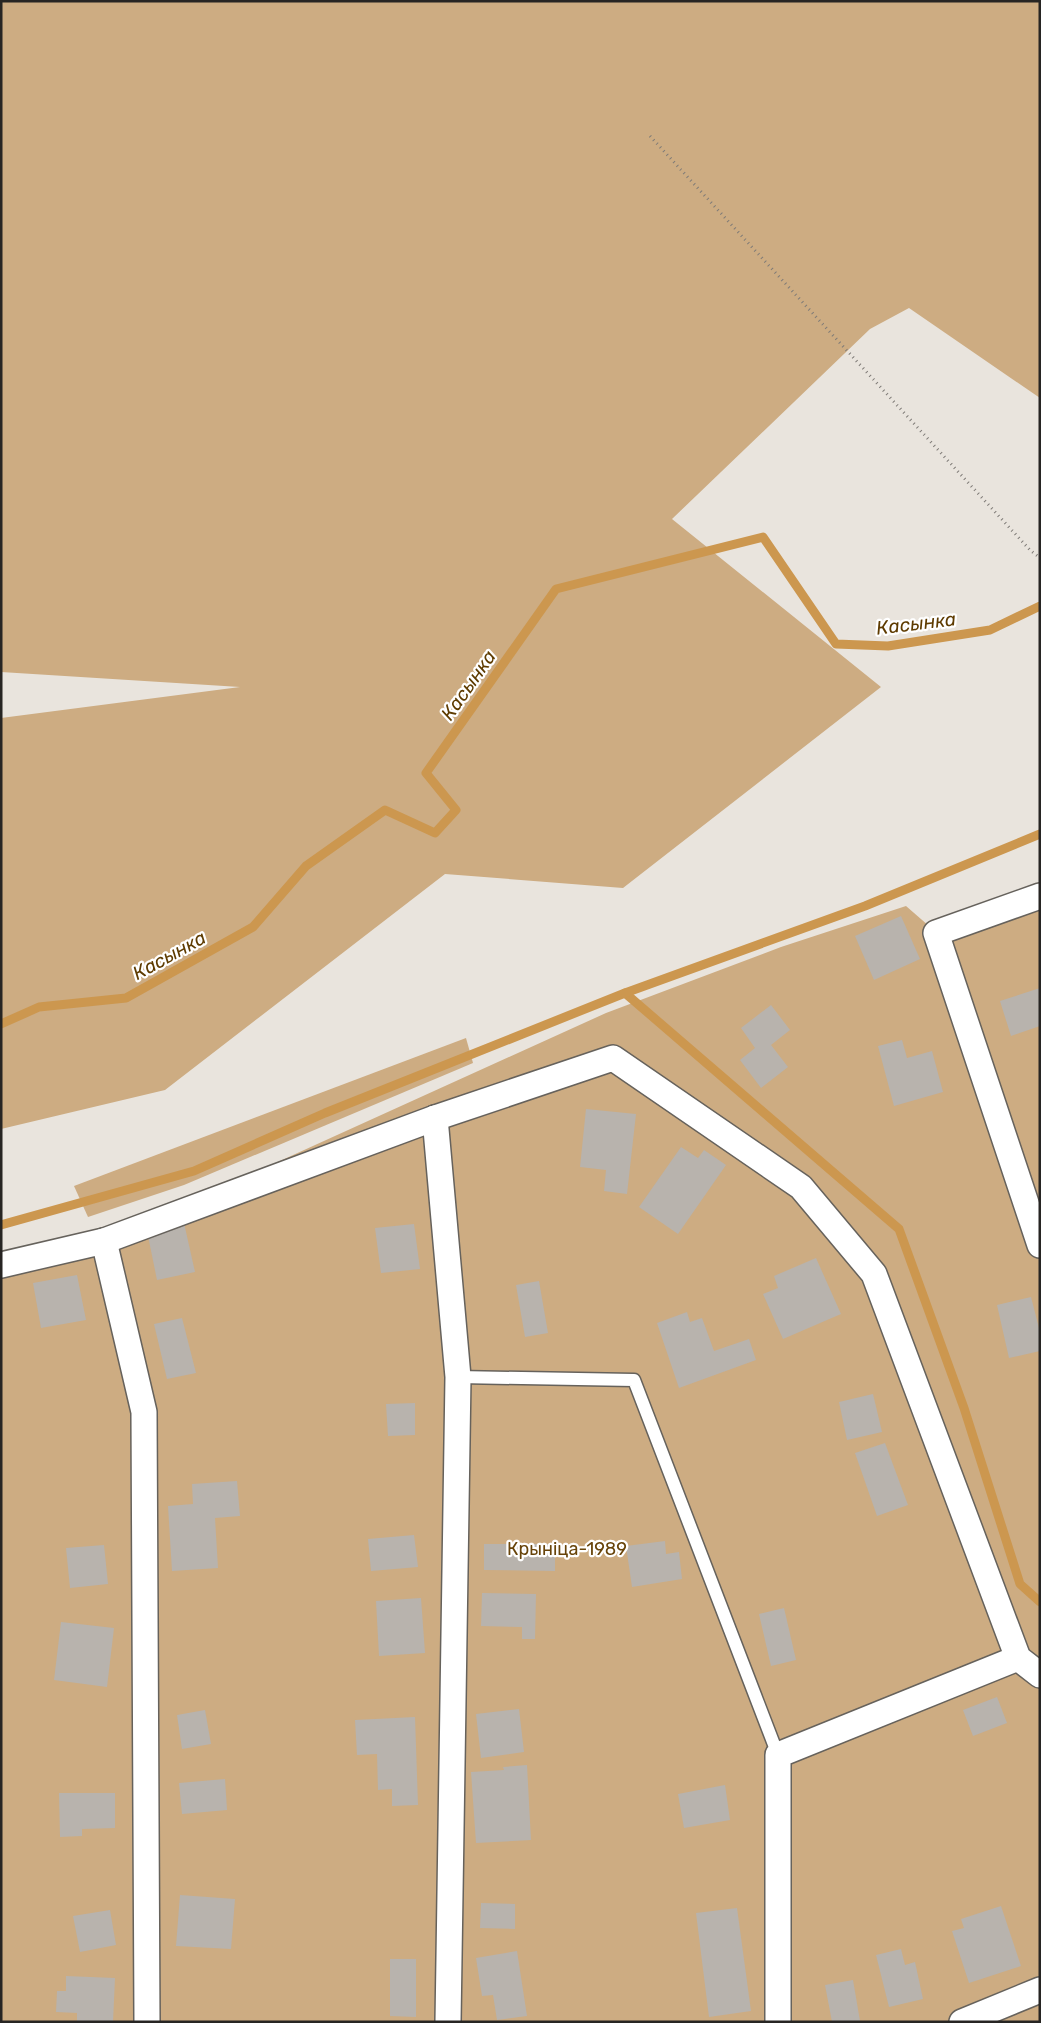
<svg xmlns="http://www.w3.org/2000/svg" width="1041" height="2023" font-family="Rubik,sans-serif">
	<rect width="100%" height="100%" fill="#e9e4dd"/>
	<!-- green -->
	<g fill="#cdac82">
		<polygon points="1,1 1040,1 1040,398 909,308 870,329 672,519 881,687 623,888 445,874 165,1090 1,1129 1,718 240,687 1,672"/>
		<polygon points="1040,896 1040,2022 1,2022 1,1265 104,1241 606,1013 781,947 906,906 937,933"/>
		<polygon points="466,1038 473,1063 184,1185 88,1217 74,1186"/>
	</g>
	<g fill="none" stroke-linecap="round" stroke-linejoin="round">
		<!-- stream -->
		<g stroke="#cc974f" stroke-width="9">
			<polyline points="625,993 899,1229 964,1408 1020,1584 1040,1602"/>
			<polyline points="1,1024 39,1007 126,998 253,927 306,866 385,810 435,833 456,810 426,773 556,589 763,537 836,644 888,646 990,630 1040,606"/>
			<polyline points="1,1225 194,1171 325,1113 625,993 865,906 1040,834"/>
		</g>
	</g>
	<!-- building -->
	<g fill="#b8b3ad">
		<polygon points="901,916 920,959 874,980 855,936"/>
		<polygon points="1040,988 1040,1026 1011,1036 1000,1001"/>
		<polygon points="771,1005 790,1030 771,1045 788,1067 761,1088 740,1060 755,1048 741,1028"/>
		<polygon points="902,1040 907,1058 932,1051 943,1092 894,1106 878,1046"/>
		<polygon points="586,1109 636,1114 627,1194 604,1191 606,1170 580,1167"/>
		<polygon points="681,1147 698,1158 704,1150 726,1165 678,1234 639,1207"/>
		<polygon points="184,1223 195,1272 157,1280 147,1231"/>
		<polygon points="414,1224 420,1269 381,1273 375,1228"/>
		<polygon points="816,1258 841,1314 783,1339 763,1294 778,1288 774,1276"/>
		<polygon points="77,1275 86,1320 41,1328 33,1283"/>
		<polygon points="539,1281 548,1333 525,1337 516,1285"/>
		<polygon points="1031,1297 1040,1332 1040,1351 1009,1358 997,1305"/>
		<polygon points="687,1312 690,1322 702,1318 714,1351 749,1339 756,1360 679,1388 657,1323"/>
		<polygon points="182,1318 196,1373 167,1379 154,1324"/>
		<polygon points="873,1394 882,1432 847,1440 839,1402"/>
		<polygon points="415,1403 415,1435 388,1436 386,1404"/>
		<polygon points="885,1443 908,1505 877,1516 855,1453"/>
		<polygon points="237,1481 240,1516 215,1518 218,1568 172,1571 168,1506 193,1504 192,1484"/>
		<polygon points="414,1535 418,1567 371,1571 368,1539"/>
		<polygon points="665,1541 666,1554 679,1552 682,1579 632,1587 626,1546"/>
		<polygon points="484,1544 555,1544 555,1571 484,1570"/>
		<polygon points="104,1545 108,1584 70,1588 66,1548"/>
		<polygon points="482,1593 536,1594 535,1639 522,1639 522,1627 481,1626"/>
		<polygon points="421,1598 425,1653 379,1656 376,1601"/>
		<polygon points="784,1608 796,1660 771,1666 759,1614"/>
		<polygon points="61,1622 114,1628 107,1687 54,1680"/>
		<polygon points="997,1697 1007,1723 973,1736 963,1710"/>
		<polygon points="519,1709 524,1752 481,1758 476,1714"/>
		<polygon points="205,1710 211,1744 182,1749 177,1715"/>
		<polygon points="415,1717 418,1805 392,1806 392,1789 378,1790 377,1754 357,1755 355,1720"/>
		<polygon points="527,1765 531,1840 476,1843 471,1772 504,1770 503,1767"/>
		<polygon points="225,1779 227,1810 182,1814 179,1783"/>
		<polygon points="725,1785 730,1820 684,1828 678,1794"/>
		<polygon points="59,1793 115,1793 115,1828 82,1829 82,1836 60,1837"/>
		<polygon points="180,1895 235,1899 231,1949 176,1946"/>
		<polygon points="481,1903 515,1904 515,1929 480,1928"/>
		<polygon points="1001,1906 1021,1966 969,1983 952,1931 964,1928 961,1919"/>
		<polygon points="737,1908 751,2011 709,2017 696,1913"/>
		<polygon points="110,1910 116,1945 80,1952 73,1916"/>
		<polygon points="901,1949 905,1965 915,1962 923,1999 889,2007 876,1955"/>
		<polygon points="517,1951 527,2016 497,2020 493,1995 482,1996 476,1958"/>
		<polygon points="390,1959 416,1959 416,2017 390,2016"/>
		<polygon points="66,1976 115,1978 113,2022 77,2022 77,2013 56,2012 57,1991 66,1991"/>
		<polygon points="853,1980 860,2021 832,2022 825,1985"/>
	</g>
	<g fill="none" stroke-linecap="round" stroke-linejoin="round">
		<!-- lane casing -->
		<g stroke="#66625c" stroke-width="15">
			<polyline id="lane" points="458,1377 634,1380 778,1755"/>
		</g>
		<!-- street casing -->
		<g stroke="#66625c" stroke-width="28">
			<g id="street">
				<polyline points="1040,896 936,933 1040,1245"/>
				<polyline points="435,1118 458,1377 448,2022"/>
				<polyline points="104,1241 144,1412 147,2022"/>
				<polyline points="1,1265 104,1241 435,1118 613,1058 801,1187 874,1274 1018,1658 1040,1675"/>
				<polyline points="778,2022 778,1755 1018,1658"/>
				<polyline points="962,2022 1040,1990"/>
			</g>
		</g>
		<!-- path -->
		<polyline stroke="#7f7b77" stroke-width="3" stroke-dasharray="1 4" stroke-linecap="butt" points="650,136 1030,550 1040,558"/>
		<!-- lane -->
		<use href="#lane" stroke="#fff" stroke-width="12"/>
		<!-- street -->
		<use href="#street" stroke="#fff" stroke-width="25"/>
	</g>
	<g text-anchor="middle" stroke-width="4.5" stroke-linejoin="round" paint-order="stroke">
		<!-- park labels -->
		<g font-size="18" fill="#68440a" stroke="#fff">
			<text x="567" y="1555">Крыніца-1989</text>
		</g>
		<!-- water labels -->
		<g font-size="19" font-style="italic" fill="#5e3b00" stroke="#fff">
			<text transform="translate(916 623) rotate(-7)" y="7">Касынка</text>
			<text transform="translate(468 685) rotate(-55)" y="7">Касынка</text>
			<text transform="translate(169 955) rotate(-29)" y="7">Касынка</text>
		</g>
	</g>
	<!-- border -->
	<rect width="1041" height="2023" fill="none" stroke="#272523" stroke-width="5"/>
</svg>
